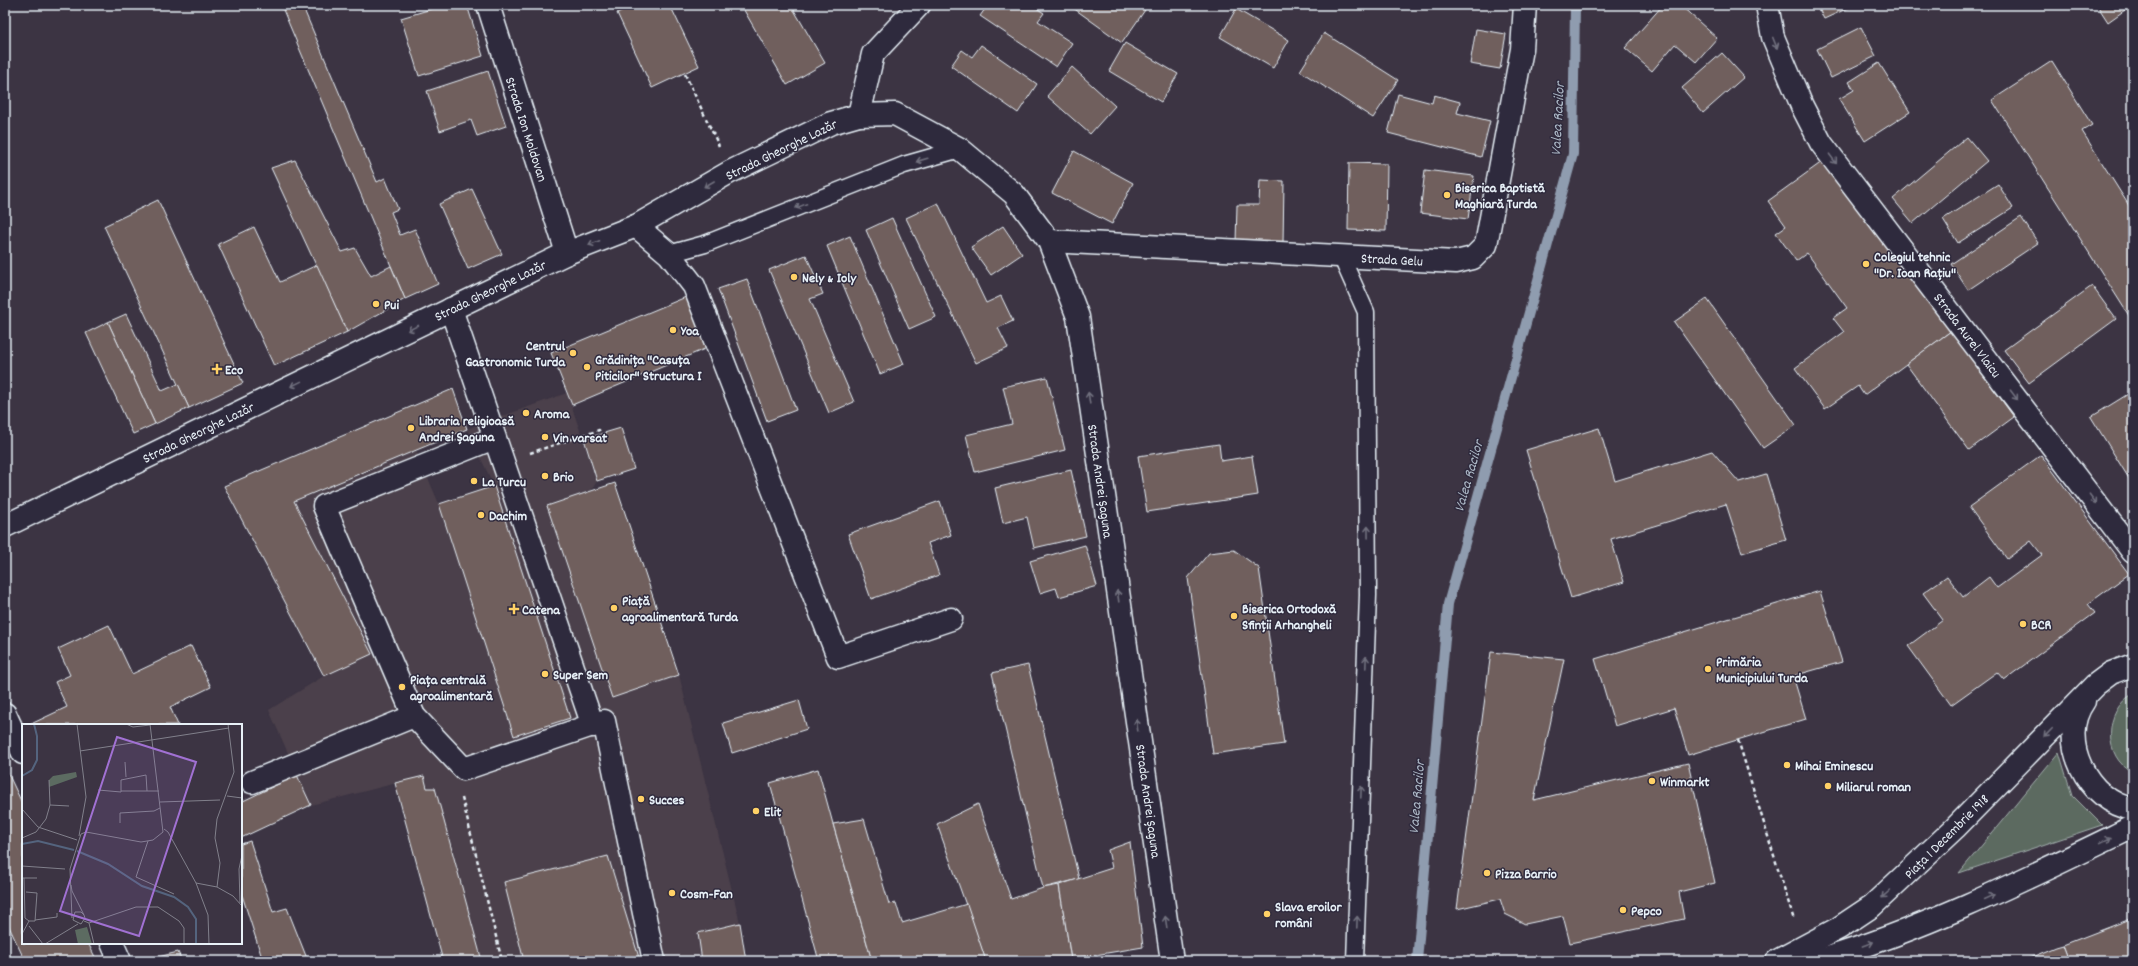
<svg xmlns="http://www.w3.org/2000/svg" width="2138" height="966" font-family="Dekko,sans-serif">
	<rect width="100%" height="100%" fill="#3c3443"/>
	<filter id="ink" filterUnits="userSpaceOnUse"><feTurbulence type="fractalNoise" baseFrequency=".025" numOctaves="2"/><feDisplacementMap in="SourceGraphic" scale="8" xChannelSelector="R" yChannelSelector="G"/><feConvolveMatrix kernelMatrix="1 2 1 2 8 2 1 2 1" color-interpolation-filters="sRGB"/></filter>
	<g filter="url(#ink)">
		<!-- built -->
		<polygon fill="#4c414b" points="567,393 597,481 591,491 547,506 612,697 679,675 740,923 699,933 702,961 482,961 435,788 427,788 424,776 311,805 269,710 324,676 372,654 294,501 416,450 439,504 514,735 569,718 494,486 467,429"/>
		<!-- green -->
		<g fill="#5c6b61" stroke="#a2aeac">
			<path d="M2133 694V772C2102 758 2104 709 2133 694Z"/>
			<polygon points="2059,752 2072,795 2102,825 1959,873"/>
		</g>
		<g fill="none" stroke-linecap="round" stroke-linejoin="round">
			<!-- stream -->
			<polyline stroke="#8f9caf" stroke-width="10" points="1417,961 1448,604 1573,154 1575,5"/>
		</g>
		<!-- building -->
		<g fill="#705e5d" stroke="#e8f1f8">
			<polygon points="281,5 302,5 377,182 385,178 398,209 391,212 400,235 415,229 438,284 405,299"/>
			<polygon points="438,5 467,5 483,56 419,76 401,18 438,7"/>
			<polygon points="633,5 670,5 699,66 652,88 617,13"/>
			<polygon points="741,5 791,5 825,63 787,85"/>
			<polygon points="988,5 1032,5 1044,13 1038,21 1072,43 1056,67 980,16"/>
			<polygon points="1069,5 1139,5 1145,10 1122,43"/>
			<polygon points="1663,5 1680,5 1717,38 1696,62 1675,44 1652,71 1625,48"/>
			<polygon points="1817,5 1855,5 1824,19"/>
			<polygon points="2097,5 2132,5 2108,22"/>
			<polygon points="1236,9 1289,40 1273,68 1220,37"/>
			<polygon points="1861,27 1876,56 1831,78 1817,49"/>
			<polygon points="1476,29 1506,34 1500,69 1470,64"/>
			<polygon points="1324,33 1398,80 1373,118 1300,71"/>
			<polygon points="1125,43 1178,74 1161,102 1109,71"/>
			<polygon points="981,45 1037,84 1018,113 951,66 962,50 972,57"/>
			<polygon points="1722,53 1744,77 1703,113 1682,88"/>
			<polygon points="2052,61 2092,125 2082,131 2133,212 2133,322 1992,100"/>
			<polygon points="1879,63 1910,112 1865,141 1839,99 1854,90 1849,82"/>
			<polygon points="1072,67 1115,106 1090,134 1047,96"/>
			<polygon points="488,71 506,126 477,136 471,120 440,131 427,91"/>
			<polygon points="1398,94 1432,103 1434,95 1460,102 1457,113 1490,121 1481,157 1388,133"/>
			<polygon points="1967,137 1987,161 1913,223 1893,199"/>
			<polygon points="1074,151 1133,183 1112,224 1052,193"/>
			<polygon points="1826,159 1951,331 1864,395 1858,386 1825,409 1795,368 1844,332 1833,318 1847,308 1807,253 1796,261 1776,233 1786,226 1768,201"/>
			<polygon points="295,160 342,252 355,248 371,276 391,266 405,299 347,332 271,168"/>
			<polygon points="1349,163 1387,164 1386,231 1348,230"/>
			<polygon points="1425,170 1474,176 1468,219 1420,213"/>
			<polygon points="1260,180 1284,181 1283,243 1236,242 1237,205 1259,205"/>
			<polygon points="1998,184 2013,208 1958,243 1943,219"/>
			<polygon points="472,189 502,254 468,269 439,204"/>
			<polygon points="158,200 243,383 189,408 104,226"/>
			<polygon points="938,203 986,303 1001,296 1013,321 998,328 1008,348 976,363 906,218"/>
			<polygon points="2021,217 2038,243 1968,290 1951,264"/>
			<polygon points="892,218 936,317 909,329 866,230"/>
			<polygon points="1003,226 1022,254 991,275 971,247"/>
			<polygon points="254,227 280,282 317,265 347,332 274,366 218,244"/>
			<polygon points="850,236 904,364 880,374 827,246"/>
			<polygon points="806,255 823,294 810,299 854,402 829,413 769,270"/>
			<polygon points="747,279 796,410 767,421 718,289"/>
			<polygon points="2092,286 2116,319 2029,383 2004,350"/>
			<polygon points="686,297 707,348 572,405 551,353"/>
			<polygon points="1707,299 1796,425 1763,448 1674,322"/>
			<polygon points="126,314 162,391 178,384 189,408 155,424 108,322"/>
			<polygon points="108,322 155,424 133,434 86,333"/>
			<polygon points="1951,331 2014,417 1969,450 1906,364"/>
			<polygon points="1047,377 1065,450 975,472 966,435 1012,424 1003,387"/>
			<polygon points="453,389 467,429 294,501 372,654 324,676 224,486"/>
			<polygon points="2133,391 2133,485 2091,417"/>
			<polygon points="621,428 634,469 597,481 584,439"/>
			<polygon points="1599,428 1615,481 1712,451 1739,482 1766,474 1786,540 1742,553 1726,504 1611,539 1624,582 1571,598 1526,450"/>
			<polygon points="1219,444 1221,461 1252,456 1258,495 1147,512 1138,456"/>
			<polygon points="2041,455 2129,574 2088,604 2095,613 2004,680 1997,672 1951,705 1908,646 1943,620 1923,593 1947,576 1963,597 1989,577 1997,588 2042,555 2031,541 2007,559 1969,507"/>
			<polygon points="1071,470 1086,536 1034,548 1027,517 1003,523 995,488"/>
			<polygon points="615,483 679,675 612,698 547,506"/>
			<polygon points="494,486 570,718 514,736 439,504"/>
			<polygon points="940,501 951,535 928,543 939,575 871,599 848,534"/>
			<polygon points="1085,545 1097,586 1059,597 1056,588 1040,593 1030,561"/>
			<polygon points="1234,550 1259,568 1284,744 1213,754 1188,578 1209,553"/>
			<polygon points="1820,591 1842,662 1793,676 1806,719 1688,755 1674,708 1615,726 1595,659"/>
			<polygon points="109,625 132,674 191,646 211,687 170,707 178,725 32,725 31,724 67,707 55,682 70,675 58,649"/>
			<polygon points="1491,652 1564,659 1534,800 1688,763 1715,883 1679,892 1684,919 1570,943 1563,916 1525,924 1505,914 1500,899 1457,909"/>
			<polygon points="1028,665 1079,879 1043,888 992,673"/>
			<polygon points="799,700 807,729 732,753 723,723"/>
			<polygon points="5,767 23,805 23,943 88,943 97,961 25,961 5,918"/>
			<polygon points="818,769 833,824 872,961 819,961 770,783"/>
			<polygon points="297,775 311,805 241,838 241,802"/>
			<polygon points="424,776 427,788 435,788 482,961 443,961 395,783"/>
			<polygon points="978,804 1011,899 1043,888 1059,885 1071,959 1063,961 986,961 937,824"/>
			<polygon points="864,819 889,904 896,903 902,923 967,904 986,961 872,961 833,824"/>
			<polygon points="250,841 273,912 287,908 308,961 263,961 241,892 241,844"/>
			<polygon points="1130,842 1143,947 1071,959 1059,885 1112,868 1108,850"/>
			<polygon points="608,856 640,961 524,961 504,882"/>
			<polygon points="2133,918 2133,961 2069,961 2063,945"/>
			<polygon points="740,923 746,961 702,961 698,933"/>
			<polygon points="2063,945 2069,961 2022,961 2056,947"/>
			<polygon points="178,952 182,961 142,961"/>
		</g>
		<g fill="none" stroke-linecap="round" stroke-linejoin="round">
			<!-- service casing -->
			<g stroke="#e8f1f8" stroke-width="19">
				<g id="service">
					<polyline points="669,254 705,244 904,165 960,149"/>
					<polyline points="1341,256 1366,312 1368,595 1355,961"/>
				</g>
			</g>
			<!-- minor casing -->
			<g stroke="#e8f1f8" stroke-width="25">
				<g id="minor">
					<polyline points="488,5 567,253"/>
					<polyline points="1767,5 1773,37 1802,106 1821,143 2133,552"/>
					<polyline points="859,115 873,54 919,5"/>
					<polyline points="636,226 669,254 694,286 838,657 951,619"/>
					<polyline points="1049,241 1456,262 1473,258 1486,245 1522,49 1525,5"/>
					<polyline points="451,309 593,726"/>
					<polyline points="494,438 324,506 414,716 464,769 604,721 654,961"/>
					<polyline points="5,714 23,753"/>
					<polyline points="252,782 414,716"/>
					<polyline points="112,943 120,961"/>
				</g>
			</g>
			<!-- secondary casing -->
			<g stroke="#e8f1f8" stroke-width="25">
				<g id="secondary">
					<polyline points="5,526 567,253 636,226 730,172 831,123 859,115 895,114 960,149 1014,194 1049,241 1078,317 1172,961"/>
					<path d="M2084 701C2056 740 2088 802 2133 809"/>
					<polyline points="1777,961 1839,928 1872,906 1955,828 2095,685 2111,673 2133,665"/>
					<path d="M1818 961C1928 928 2030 877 2133 827"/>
				</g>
			</g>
			<!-- path -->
			<g stroke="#e8f1f8" stroke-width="2.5" stroke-dasharray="4 3" stroke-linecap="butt">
				<polyline points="685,74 719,146"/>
				<polyline points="530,453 599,430 601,434"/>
				<polyline points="1738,740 1794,920"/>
				<polyline points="462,798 502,961"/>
			</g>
			<!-- service -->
			<use href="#service" stroke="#2f2a3d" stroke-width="16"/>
			<!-- minor -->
			<use href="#minor" stroke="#2f2a3d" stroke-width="22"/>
			<!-- secondary -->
			<use href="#secondary" stroke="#2f2a3d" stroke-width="22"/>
		</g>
		<!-- one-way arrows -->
		<defs><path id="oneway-shaft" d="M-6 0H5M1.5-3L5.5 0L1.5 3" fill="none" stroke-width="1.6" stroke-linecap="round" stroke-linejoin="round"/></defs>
		<g stroke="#70707e">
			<use href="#oneway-shaft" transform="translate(1775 43) rotate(68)"/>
			<use href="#oneway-shaft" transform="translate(1833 159) rotate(53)"/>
			<use href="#oneway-shaft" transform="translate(922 160) rotate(164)"/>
			<use href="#oneway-shaft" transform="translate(709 184) rotate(150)"/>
			<use href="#oneway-shaft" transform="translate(801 206) rotate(158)"/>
			<use href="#oneway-shaft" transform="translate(594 243) rotate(159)"/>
			<use href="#oneway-shaft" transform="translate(413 328) rotate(154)"/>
			<use href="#oneway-shaft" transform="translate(296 384) rotate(154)"/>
			<use href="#oneway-shaft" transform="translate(2014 395) rotate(53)"/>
			<use href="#oneway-shaft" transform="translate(1089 398) rotate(-98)"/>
			<use href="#oneway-shaft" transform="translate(2093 499) rotate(53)"/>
			<use href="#oneway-shaft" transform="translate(1368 532) rotate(-91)"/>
			<use href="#oneway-shaft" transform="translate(1118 596) rotate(-98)"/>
			<use href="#oneway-shaft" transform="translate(1366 662) rotate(-88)"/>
			<use href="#oneway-shaft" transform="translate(1137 725) rotate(-98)"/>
			<use href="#oneway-shaft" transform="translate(2048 733) rotate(134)"/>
			<use href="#oneway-shaft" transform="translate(1361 792) rotate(-88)"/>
			<use href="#oneway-shaft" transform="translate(2106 840) rotate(-26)"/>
			<use href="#oneway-shaft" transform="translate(1886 894) rotate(138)"/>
			<use href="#oneway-shaft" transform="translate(1989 897) rotate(-25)"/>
			<use href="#oneway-shaft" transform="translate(1166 922) rotate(-98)"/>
			<use href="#oneway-shaft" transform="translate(1357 922) rotate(-88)"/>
			<use href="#oneway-shaft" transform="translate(1868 944) rotate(-20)"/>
		</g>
	</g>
	<!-- markers -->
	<g fill="#ffd166" stroke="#2f2a3d" stroke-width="1.5">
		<circle cx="1447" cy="195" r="4"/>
		<circle cx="1866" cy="264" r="4"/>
		<circle cx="794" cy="277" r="4"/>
		<circle cx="376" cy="304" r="4"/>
		<circle cx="673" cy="330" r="4"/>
		<circle cx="573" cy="353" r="4"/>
		<circle cx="587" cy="367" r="4"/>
		<path d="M215 363h4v4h4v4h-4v4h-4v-4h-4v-4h4z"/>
		<circle cx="526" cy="413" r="4"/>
		<circle cx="411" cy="428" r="4"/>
		<circle cx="545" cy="437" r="4"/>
		<circle cx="545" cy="476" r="4"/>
		<circle cx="474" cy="481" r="4"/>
		<circle cx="481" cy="515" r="4"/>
		<circle cx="614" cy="608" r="4"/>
		<path d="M512 603h4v4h4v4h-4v4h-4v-4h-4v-4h4z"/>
		<circle cx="1234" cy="616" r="4"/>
		<circle cx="2023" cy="624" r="4"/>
		<circle cx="1708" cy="669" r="4"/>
		<circle cx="545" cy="674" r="4"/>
		<circle cx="402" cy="687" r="4"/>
		<circle cx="1787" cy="765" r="4"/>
		<circle cx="1652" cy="781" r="4"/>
		<circle cx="1828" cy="786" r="4"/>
		<circle cx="641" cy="799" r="4"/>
		<circle cx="756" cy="811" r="4"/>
		<circle cx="1487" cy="873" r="4"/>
		<circle cx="672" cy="893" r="4"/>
		<circle cx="1623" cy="910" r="4"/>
		<circle cx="1267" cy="914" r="4"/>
	</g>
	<g text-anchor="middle" stroke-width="3" stroke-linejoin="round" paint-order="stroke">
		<!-- street labels -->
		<g font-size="14" fill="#e8f1f8" stroke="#2f2a3d">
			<text transform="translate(527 129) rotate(72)" y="5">Strada Ion Moldovan</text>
			<text transform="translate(781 149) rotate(-26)" y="5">Strada Gheorghe Lazăr</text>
			<text transform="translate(1392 259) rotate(3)" y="5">Strada Gelu</text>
			<text transform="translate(490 290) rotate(-26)" y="5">Strada Gheorghe Lazăr</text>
			<text transform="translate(1968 335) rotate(53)" y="5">Strada Aurel Vlaicu</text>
			<text transform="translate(198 432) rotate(-26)" y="5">Strada Gheorghe Lazăr</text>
			<text transform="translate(1101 481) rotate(82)" y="5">Strada Andrei Șaguna</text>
			<text transform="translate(1149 801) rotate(82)" y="5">Strada Andrei Șaguna</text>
			<text transform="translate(1946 836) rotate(-45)" y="5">Piața 1 Decembrie 1918</text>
		</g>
		<!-- poi labels -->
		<g font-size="14" font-weight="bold" fill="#e8f1f8" stroke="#2f2a3d" text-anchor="start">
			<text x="1455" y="192">Biserica Baptistă<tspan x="1455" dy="16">Maghiară Turda</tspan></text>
			<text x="1874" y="261">Colegiul tehnic<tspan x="1874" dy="16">"Dr. Ioan Rațiu"</tspan></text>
			<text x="802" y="282">Nely &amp; Ioly</text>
			<text x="384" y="309">Pui</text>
			<text x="681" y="335">Yoa</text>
			<text x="565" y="350" text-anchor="end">Centrul<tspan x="565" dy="16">Gastronomic Turda</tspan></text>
			<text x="595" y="364">Grădinița "Casuța<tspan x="595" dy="16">Piticilor" Structura I</tspan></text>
			<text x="225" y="374">Eco</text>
			<text x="534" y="418">Aroma</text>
			<text x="419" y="425">Libraria religioasă<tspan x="419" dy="16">Andrei Șaguna</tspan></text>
			<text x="553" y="442">Vin varsat</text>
			<text x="553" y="481">Brio</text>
			<text x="482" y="486">La Turcu</text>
			<text x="489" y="520">Dachim</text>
			<text x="622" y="605">Piață<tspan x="622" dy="16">agroalimentară Turda</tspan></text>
			<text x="1242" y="613">Biserica Ortodoxă<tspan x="1242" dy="16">Sfinții Arhangheli</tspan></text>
			<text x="522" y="614">Catena</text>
			<text x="2031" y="629">BCR</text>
			<text x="1716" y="666">Primăria<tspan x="1716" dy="16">Municipiului Turda</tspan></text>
			<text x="553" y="679">Super Sem</text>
			<text x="410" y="684">Piața centrală<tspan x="410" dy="16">agroalimentară</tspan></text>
			<text x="1795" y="770">Mihai Eminescu</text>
			<text x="1660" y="786">Winmarkt</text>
			<text x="1836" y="791">Miliarul roman</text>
			<text x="649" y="804">Succes</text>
			<text x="764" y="816">Elit</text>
			<text x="1495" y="878">Pizza Barrio</text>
			<text x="680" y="898">Cosm-Fan</text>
			<text x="1275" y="911">Slava eroilor<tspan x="1275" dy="16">români</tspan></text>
			<text x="1631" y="915">Pepco</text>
		</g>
		<!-- water labels -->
		<g font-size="15" font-style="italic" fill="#adb9c7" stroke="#2f2a3d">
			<text transform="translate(1557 119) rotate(-87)" y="5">Valea Racilor</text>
			<text transform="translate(1468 476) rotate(-74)" y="5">Valea Racilor</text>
			<text transform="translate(1416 797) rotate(-85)" y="5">Valea Racilor</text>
		</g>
	</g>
	<!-- overview -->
	<g transform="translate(22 724)">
		<rect width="220" height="220" fill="#3c3443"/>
		<path d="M54 48 55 53 27 63V56L31 52ZM65 203 70 220H56L53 206Z" fill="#5c6b61"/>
		<path fill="none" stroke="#54647e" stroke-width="2" d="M0 52 10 46 15 36V12L12 0M0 120 16 117 52 126M55 127 86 140 120 162 152 173 166 183 174 195V220"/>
		<path fill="none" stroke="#81808b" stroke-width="1" d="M55 0 64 73 57 112M104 0 111 3 128 1M58 27 207 4M103 38 104 53M76 66 99 68V56L124 51 125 67M99 67H137M205 72 220 74M138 78 198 76M28 81 47 82M0 85 16 103 55 116M98 99V89L132 87 138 84M142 105 146 108 174 159 195 163 211 172 220 182M0 114 14 108 24 95 28 81 27 56M126 117 114 153 152 170M0 142 43 145M1 154H15M2 154 3 194 7 197M174 159 186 191 187 220M49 161 50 167 62 191 63 194 59 200 51 196 53 188H59L62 191M195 163 198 139 193 114 195 95 212 48 206 0M218 179 217 145 220 131M50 194 48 145 59 110 64 108 119 118 131 116 141 108 128 0M13 196 35 193V189M62 197 67 199 72 220M67 199 114 183H136L157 197 162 204V220M7 202 21 220M0 210 7 197H13L15 169 4 168M23 220 56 200"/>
		<path fill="#a171d3" fill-opacity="0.15" stroke="#a171d3" stroke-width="2" d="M95 13 174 38 117 212 38 187Z"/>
		<rect width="220" height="220" fill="none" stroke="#e8f1f8" stroke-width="2"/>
	</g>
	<!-- margin -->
	<rect width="2138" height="966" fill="none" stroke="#2f2a3d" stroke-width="20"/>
	<rect x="10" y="10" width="2118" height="946" fill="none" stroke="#e8f1f8" stroke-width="1.5" filter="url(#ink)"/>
</svg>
